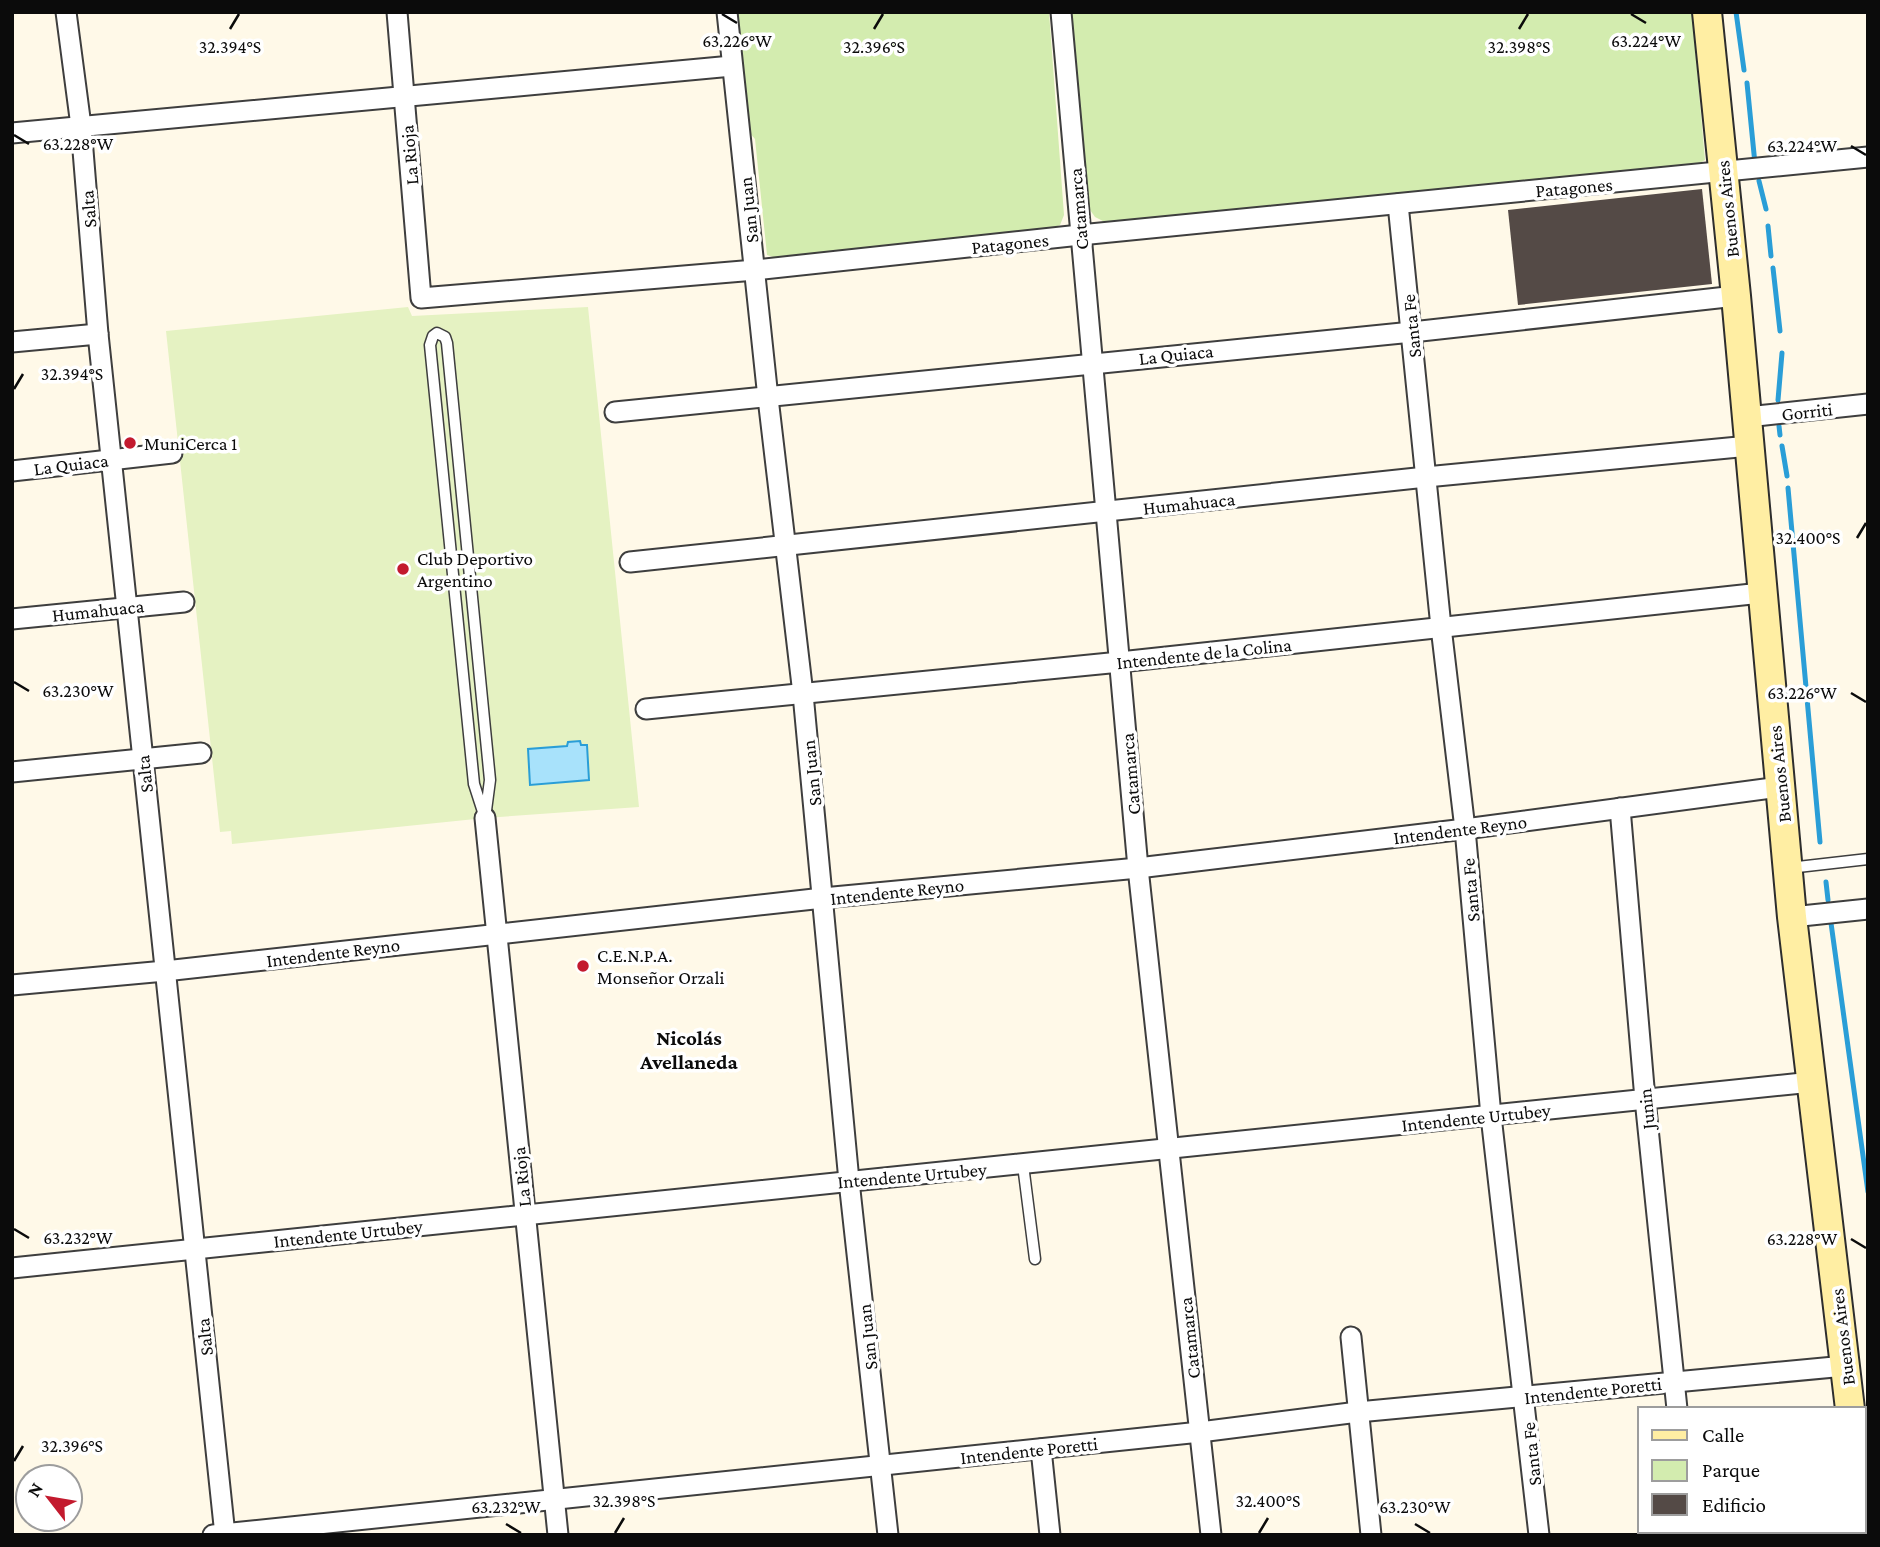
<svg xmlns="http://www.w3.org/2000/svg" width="1880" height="1547" font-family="'Crimson Pro',serif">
	<rect width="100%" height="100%" fill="#fff9e8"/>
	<!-- green -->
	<g fill="#d3ecaf">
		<polygon points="737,12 1049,12 1064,215 1060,225 1051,229 776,258 767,255 755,139 747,130"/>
		<polygon points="1072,12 1692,12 1705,160 1698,164 1107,223 1095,217 1088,207"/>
	</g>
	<!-- pitch -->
	<polygon fill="#e5f2c2" points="408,307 412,316 588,307 639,807 485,818 232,844 231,831 220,832 166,331"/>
	<!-- water -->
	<polygon fill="#a8e2fb" stroke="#2a9ed7" stroke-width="2" points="580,741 581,745 587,745 589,780 530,785 528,749 567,746 568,742"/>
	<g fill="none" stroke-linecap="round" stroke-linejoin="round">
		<!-- stream -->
		<g stroke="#2a9ed7" stroke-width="5">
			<polyline points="1736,12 1744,70"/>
			<polyline points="1747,83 1755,164"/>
			<polyline points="1759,181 1766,209"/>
			<polyline points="1768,226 1771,256"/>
			<polyline points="1773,268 1780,331"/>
			<polyline points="1778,400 1782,353"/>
			<polyline points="1779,426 1780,435"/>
			<polyline points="1782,446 1787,476"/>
			<polyline points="1788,488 1820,842"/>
			<polyline points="1826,882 1828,900"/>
			<polyline points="1831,923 1868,1192"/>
		</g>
	</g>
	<!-- building -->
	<polygon fill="#544a46" points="1702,189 1712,284 1518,305 1508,210"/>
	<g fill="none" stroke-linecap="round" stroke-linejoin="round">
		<!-- service casing -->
		<g stroke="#3e3e3e" stroke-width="13">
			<g id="service">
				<polygon points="437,333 445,337 447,343 490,780 485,818 474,784 430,345 433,336"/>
				<polyline points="1789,868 1868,859"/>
				<polyline points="1023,1165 1035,1259"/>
			</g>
		</g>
		<!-- minor casing -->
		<g stroke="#3e3e3e" stroke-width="23">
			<g id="minor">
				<polyline points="66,12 81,126 98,334 225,1535"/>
				<polyline points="397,12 421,298 755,270 1080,235 1868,157"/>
				<polyline points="727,12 768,398 803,694 849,1181 888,1535"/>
				<polyline points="1061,12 1138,868 1211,1535"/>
				<polyline points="12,133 732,66"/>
				<polyline points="1398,204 1441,627 1465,829 1491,1116 1539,1535"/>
				<polyline points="12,342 98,334"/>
				<polyline points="615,412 1412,332 1736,296"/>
				<polyline points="1747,417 1868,404"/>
				<polyline points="12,471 172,453"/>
				<polyline points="630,562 1426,477 1749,446"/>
				<polyline points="12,619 184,602"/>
				<polyline points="646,709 1120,662 1761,593"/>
				<polyline points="12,772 201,753"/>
				<polyline points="1620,808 1645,1099 1677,1409"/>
				<polyline points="485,818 558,1535"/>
				<polyline points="1792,917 1868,909"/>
				<polyline points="12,985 165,971 823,898 1138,868 1465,829 1780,787"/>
				<polyline points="12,1268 1812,1082"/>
				<polyline points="1351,1337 1371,1535"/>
				<polyline points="1864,1430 1868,1429"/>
				<polyline points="1041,1449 1050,1535"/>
				<polyline points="1689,1531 1690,1535"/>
				<polyline points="213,1535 1200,1432 1358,1412 1845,1366"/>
			</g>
		</g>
		<!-- secondary casing -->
		<g stroke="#2d2d2d" stroke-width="32">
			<g id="secondary">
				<polyline points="1707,12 1736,296 1792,917 1850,1409"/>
				<polyline points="1864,1529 1865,1535"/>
			</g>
		</g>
		<!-- service -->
		<use href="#service" stroke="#fff" stroke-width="10"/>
		<!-- minor -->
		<use href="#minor" stroke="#fff" stroke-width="19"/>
		<!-- secondary -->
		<use href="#secondary" stroke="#ffeea3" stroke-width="28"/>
	</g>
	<!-- ticks -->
	<path fill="none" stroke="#0b0b0b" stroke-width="2.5" d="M722 14 737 23M1631 14 1646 23M230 29 239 14M874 29 883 14M1519 29 1528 14M14 135 29 144M1851 146 1866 155M14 389 23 374M1857 538 1866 523M14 682 29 691M1851 693 1866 702M14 1229 29 1238M1851 1239 1866 1248M14 1461 23 1446M506 1524 521 1533M1415 1524 1430 1533M615 1533 624 1518M1259 1533 1268 1518"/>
	<!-- markers -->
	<g fill="#c31a2e" stroke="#fff" stroke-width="2.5">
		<circle cx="130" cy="443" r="7"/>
		<circle cx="403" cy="569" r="7"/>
		<circle cx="583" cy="966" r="7"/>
	</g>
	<g text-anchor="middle" stroke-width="7" stroke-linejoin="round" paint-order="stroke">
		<!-- street labels -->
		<g font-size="19" fill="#0b0b0b" stroke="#fff">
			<text transform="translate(409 155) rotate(-95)" y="7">La Rioja</text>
			<text transform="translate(1574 187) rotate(-5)" y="7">Patagones</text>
			<text transform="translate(88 209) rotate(-95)" y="7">Salta</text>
			<text transform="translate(1078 209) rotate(-95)" y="7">Catamarca</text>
			<text transform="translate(1727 209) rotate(-96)" y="7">Buenos Aires</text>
			<text transform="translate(748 210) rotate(-96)" y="7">San Juan</text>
			<text transform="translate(1010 243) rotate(-6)" y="7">Patagones</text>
			<text transform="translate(1411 326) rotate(-96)" y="7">Santa Fe</text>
			<text transform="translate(1176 354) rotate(-6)" y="7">La Quiaca</text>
			<text transform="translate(1807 411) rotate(-6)" y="7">Gorriti</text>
			<text transform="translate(71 464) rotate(-7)" y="7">La Quiaca</text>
			<text transform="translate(1189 503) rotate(-6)" y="7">Humahuaca</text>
			<text transform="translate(98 610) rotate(-6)" y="7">Humahuaca</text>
			<text transform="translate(1204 653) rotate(-6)" y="7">Intendente de la Colina</text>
			<text transform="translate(811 773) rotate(-96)" y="7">San Juan</text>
			<text transform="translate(144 774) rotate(-96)" y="7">Salta</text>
			<text transform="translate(1130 774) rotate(-95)" y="7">Catamarca</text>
			<text transform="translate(1779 774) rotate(-96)" y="7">Buenos Aires</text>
			<text transform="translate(1460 829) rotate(-7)" y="7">Intendente Reyno</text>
			<text transform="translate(1470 890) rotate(-95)" y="7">Santa Fe</text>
			<text transform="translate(897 891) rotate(-6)" y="7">Intendente Reyno</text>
			<text transform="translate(333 952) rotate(-7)" y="7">Intendente Reyno</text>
			<text transform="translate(1646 1109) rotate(-96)" y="7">Junin</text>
			<text transform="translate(1476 1117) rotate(-6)" y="7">Intendente Urtubey</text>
			<text transform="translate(912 1175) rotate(-5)" y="7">Intendente Urtubey</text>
			<text transform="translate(521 1177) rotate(-96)" y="7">La Rioja</text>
			<text transform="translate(348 1233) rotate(-6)" y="7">Intendente Urtubey</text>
			<text transform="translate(204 1337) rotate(-96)" y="7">Salta</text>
			<text transform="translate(867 1337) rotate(-96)" y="7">San Juan</text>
			<text transform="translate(1842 1337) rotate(-97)" y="7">Buenos Aires</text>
			<text transform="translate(1189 1338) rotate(-96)" y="7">Catamarca</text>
			<text transform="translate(1593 1390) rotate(-6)" y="7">Intendente Poretti</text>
			<text transform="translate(1029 1450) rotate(-6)" y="7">Intendente Poretti</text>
			<text transform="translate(1531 1454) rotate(-96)" y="7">Santa Fe</text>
		</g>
		<!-- poi labels -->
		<g font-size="19" fill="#0b0b0b" stroke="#fff" text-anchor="start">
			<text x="144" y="450">MuniCerca 1</text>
			<text x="417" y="565">Club Deportivo<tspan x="417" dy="22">Argentino</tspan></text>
			<text x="597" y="962">C.E.N.P.A.<tspan x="597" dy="22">Monseñor Orzali</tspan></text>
		</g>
		<!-- neighbourhood labels -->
		<g font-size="21" font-weight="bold" fill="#0b0b0b" stroke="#fff">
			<text x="689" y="1045">Nicolás<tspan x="689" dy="24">Avellaneda</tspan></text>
		</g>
	</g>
	<g font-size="18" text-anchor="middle" fill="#0b0b0b" stroke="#fff" stroke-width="7" stroke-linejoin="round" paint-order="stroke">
		<text x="737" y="47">63.226°W</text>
		<text x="1646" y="47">63.224°W</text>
		<text x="230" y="53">32.394°S</text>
		<text x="874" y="53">32.396°S</text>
		<text x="1519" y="53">32.398°S</text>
		<text x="78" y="150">63.228°W</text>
		<text x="1802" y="152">63.224°W</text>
		<text x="72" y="380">32.394°S</text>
		<text x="1808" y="544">32.400°S</text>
		<text x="78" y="697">63.230°W</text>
		<text x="1802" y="699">63.226°W</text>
		<text x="78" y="1244">63.232°W</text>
		<text x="1802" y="1245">63.228°W</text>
		<text x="72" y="1452">32.396°S</text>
		<text x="624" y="1507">32.398°S</text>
		<text x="1268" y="1507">32.400°S</text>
		<text x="506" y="1513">63.232°W</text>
		<text x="1415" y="1513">63.230°W</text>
	</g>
	<!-- border -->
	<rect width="1880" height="1547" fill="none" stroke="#0b0b0b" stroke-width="28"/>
	<!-- legend -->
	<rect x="1638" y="1407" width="228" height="126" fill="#ffffff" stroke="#9d9d9d" stroke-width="2"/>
	<rect x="1652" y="1430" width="35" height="10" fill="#ffeea3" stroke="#9d9d9d" stroke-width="2"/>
	<text x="1702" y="1442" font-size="21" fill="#0b0b0b">Calle</text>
	<rect x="1652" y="1460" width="35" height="21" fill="#d3ecaf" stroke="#9d9d9d" stroke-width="2"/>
	<text x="1702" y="1477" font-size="21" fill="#0b0b0b">Parque</text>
	<rect x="1652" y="1494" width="35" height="21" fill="#544a46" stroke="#9d9d9d" stroke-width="2"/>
	<text x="1702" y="1512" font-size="21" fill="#0b0b0b">Edificio</text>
	<!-- north arrow -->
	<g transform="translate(49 1498) rotate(301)"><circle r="33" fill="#ffffff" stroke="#9d9d9d" stroke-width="2"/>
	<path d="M0-5L12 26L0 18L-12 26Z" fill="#c31a2e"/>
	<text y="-10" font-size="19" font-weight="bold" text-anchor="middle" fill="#0b0b0b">N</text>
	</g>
</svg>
